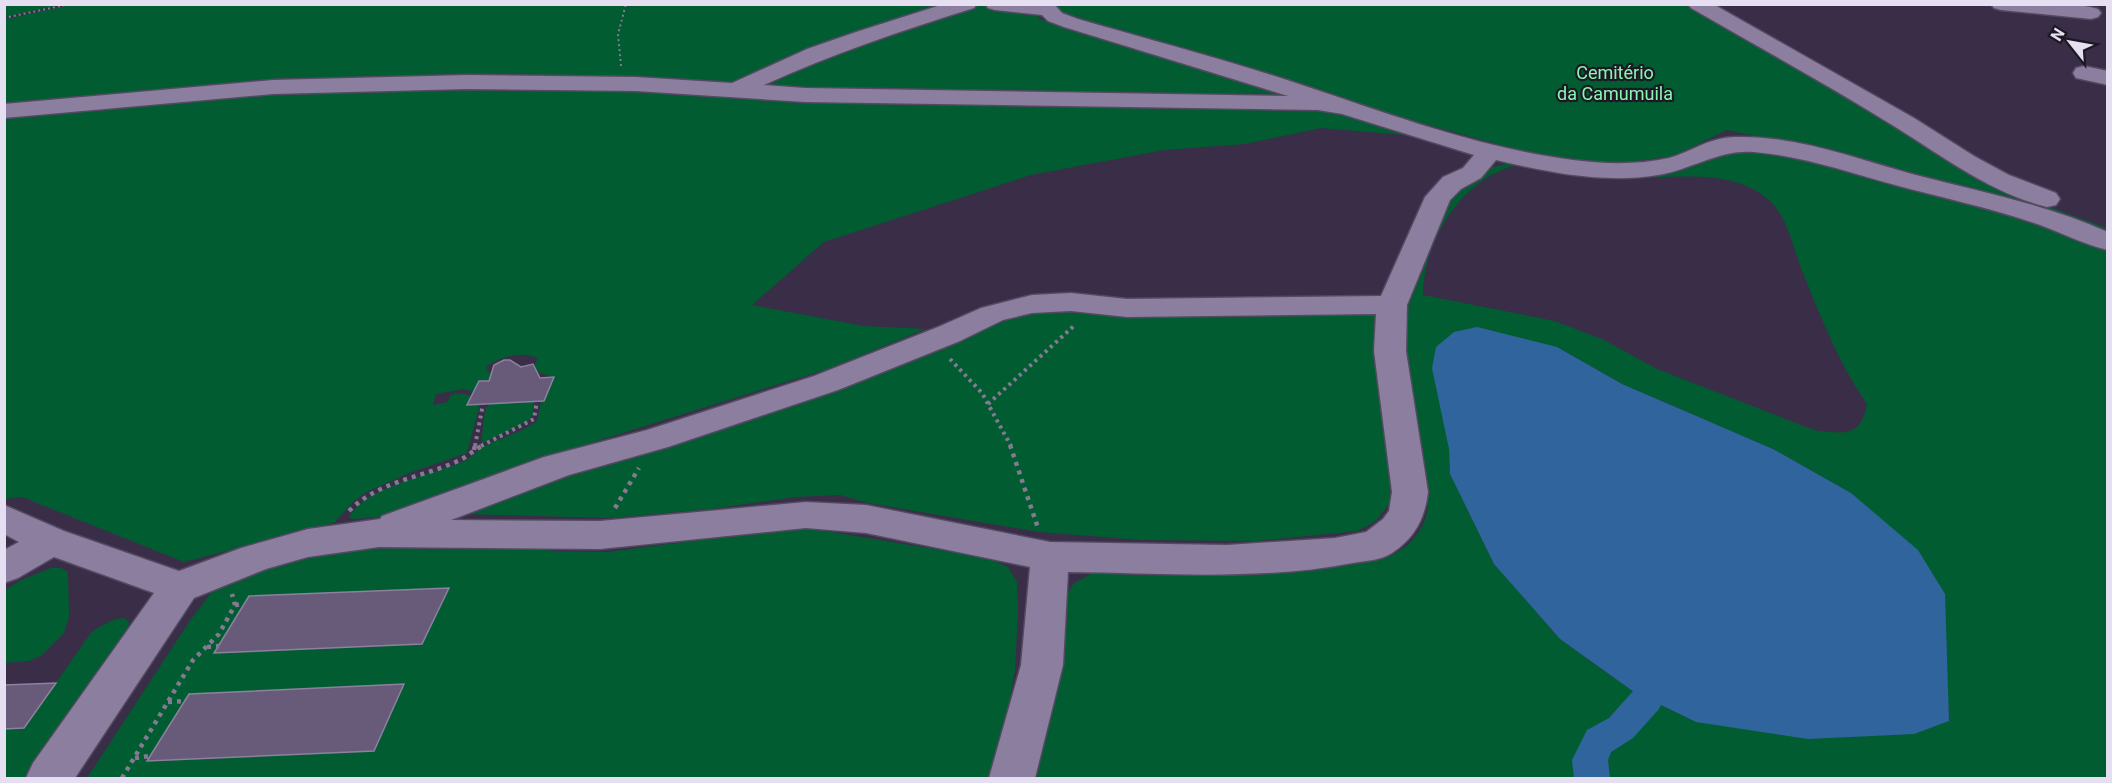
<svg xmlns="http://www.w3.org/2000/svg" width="2112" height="783" font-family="Roboto,sans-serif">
	<rect width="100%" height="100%" fill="#392d48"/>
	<!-- green -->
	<g fill="#025c32" fill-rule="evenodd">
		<polygon points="5,4 60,4 60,5 5,17"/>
		<path d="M75 4 1027 5 1040 19 1264 86 1416 136 1321 128 1245 144 1164 150 1031 175 824 242 752 305 864 326 926 329 828 369 533 461 398 516 352 519 349 517C364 488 431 474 460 463 471 459 477 450 487 445 503 437 522 432 537 421L541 401 553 378 532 369 538 359C525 350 498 357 486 367L488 372 498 374 503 380 479 381 474 392 463 389 436 394 433 405 448 402 450 395 460 393 471 396 467 405 480 404 467 453 409 473 367 492 354 501 334 523 184 562 22 497 5 499V19Z"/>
		<polygon points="1054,5 1690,5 2047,206 2107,228 2107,230 2043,210 1806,147 1727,130 1674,156 1620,163 1548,158 1392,115 1250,67 1063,16"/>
		<path d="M1733 148 1805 157 2068 230 2107 252V778H1036L1060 663 1064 598 1074 583 1097 571 1225 573 1359 562 1389 557 1408 545 1418 533 1424 523 1428 508C1420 440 1396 373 1405 303 1407 287 1430 245 1437 227 1453 191 1469 168 1513 163L1604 172ZM1513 166C1548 166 1582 176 1617 178 1670 180 1750 161 1782 217 1790 232 1795 252 1801 268 1820 315 1838 362 1867 404 1861 438 1843 434 1814 430L1657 369 1604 340 1555 321 1423 295C1423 242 1460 181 1513 166ZM1557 347 1622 384 1773 449 1851 493 1947 682 1949 721 1696 722 1634 692 1560 639 1494 564 1450 474 1449 449Z"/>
		<polygon points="1035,308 1104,312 1124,317 1371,313 1379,318 1392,480 1389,504 1376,521 1358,531 1257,541 1141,540 1039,532 868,503 840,495 796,497 711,509 610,518 460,514"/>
		<polygon points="534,401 533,414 528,421 481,444 485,410 489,404"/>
		<polygon points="801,527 989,558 1008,567 1017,582 1018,612 1015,671 1003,737 988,778 87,778 189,622 218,583 316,547 493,545 557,551 607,552"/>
		<polygon points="51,568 61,568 68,572 69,617 64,633 42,655 29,661 5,663 5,590 21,580"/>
		<path d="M124 618 129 622 128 628 24 778H5V729L24 728 91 633C102 625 111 619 124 618Z"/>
	</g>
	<!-- water -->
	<polygon fill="#30649d" points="1477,327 1557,347 1622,384 1773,449 1851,493 1918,550 1945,594 1949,721 1914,734 1808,739 1696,722 1634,692 1560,639 1494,564 1450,474 1449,449 1432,368 1436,347 1454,332"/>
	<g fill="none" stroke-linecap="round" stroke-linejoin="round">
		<!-- canal -->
		<polygon fill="#30649d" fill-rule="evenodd" points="1647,685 1659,689 1664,699 1659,709 1633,738 1611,752 1608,760 1610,778 1574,778 1572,760 1587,730 1609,718 1635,689"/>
	</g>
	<!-- building -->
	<g fill="#685b79" stroke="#8d80a0" stroke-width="1.5">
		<polygon points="504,360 510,360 521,367 533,364 540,378 554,377 544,401 467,405 479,381 489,381 494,365"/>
		<polygon points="449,588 422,644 214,653 249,596"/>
		<polygon points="56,683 24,728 4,729 4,685"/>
		<polygon points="404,684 374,751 147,761 189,694"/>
	</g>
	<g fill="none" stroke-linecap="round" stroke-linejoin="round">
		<!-- minor casing -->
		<g stroke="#534961" stroke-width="3">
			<g id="minor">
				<path d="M944 4H977L974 8C901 31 834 53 764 85L805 88 1288 96 1064 27 1048 21 1042 15 995 10 988 8 985 4H1054L1062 13 1078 19C1147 39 1216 57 1284 79 1379 110 1473 147 1573 160 1604 164 1638 165 1669 158 1691 152 1710 137 1735 137 1795 135 1855 158 1912 174 1978 191 2045 204 2108 232V250C2081 244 2057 230 2031 222 1986 207 1940 197 1895 185 1848 172 1802 156 1754 152 1719 149 1691 170 1658 175 1603 184 1548 172 1496 160L1481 178 1461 189 1450 200 1407 305 1406 351 1428 492C1425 518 1415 538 1392 553 1382 560 1365 561 1353 563 1261 581 1162 573 1068 572L1063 665 1035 778H989L1021 665 1030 567 866 533 806 528 600 549 379 547 308 557 266 569 194 598 75 778H26L33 763 154 593 54 557 18 578 4 583V550L19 542 4 534V505L64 531 179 571 241 548 308 529 380 519 382 516 544 457 647 430 814 376 938 327 981 308 1032 295 1071 293 1127 299 1381 296 1425 197 1443 177 1463 168 1474 155 1342 114 1318 110 805 102 636 91 467 89 273 94 4 118V104L273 80 467 75 636 77 732 83 807 49 856 32ZM1071 311 1127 317 1376 314 1374 351 1392 492 1389 511 1383 519 1366 532 1335 538 1227 545 1050 542 866 505 806 502 600 521 451 520 569 475 668 447 838 390 960 341 1003 320 1032 313Z"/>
				<path d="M1688 4H1713L1914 118 1974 156 2009 175 2056 193 2060 199 2056 205 2047 207C1991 193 1945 158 1897 128 1830 86 1760 48 1691 8Z"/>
				<path d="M1991 4C2026 4 2064 0 2098 9L2101 13 2098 17 2091 19 2001 10 1994 8Z"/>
				<polygon points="2084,66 2108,71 2108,85 2076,78 2073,73 2076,68"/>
			</g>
		</g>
		<!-- path-far2 -->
		<g stroke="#847b92" stroke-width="2" stroke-dasharray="2 3" stroke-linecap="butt">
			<polyline points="4,18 70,4"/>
			<polyline points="621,66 618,34 626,4"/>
		</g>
		<!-- path-far1 -->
		<g stroke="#847b92" stroke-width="4" stroke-dasharray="3 4" stroke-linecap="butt">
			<polyline points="950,359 982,393 1011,446"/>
			<polyline points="988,404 1076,324"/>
			<polyline points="475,446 483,404"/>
			<polyline points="481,446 534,419 537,401"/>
		</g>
		<!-- path -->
		<g stroke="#847b92" stroke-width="4.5" stroke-dasharray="4 5" stroke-linecap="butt">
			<polyline points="1010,445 1038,528"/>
			<polyline points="474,450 475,445"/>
			<polyline points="615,508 639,468"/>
			<path d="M349 511C380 480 422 478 460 460 468 456 475 449 484 445"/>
			<polyline points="235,605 244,604"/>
			<polyline points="207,647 219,646"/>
			<polyline points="168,702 184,701"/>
			<polyline points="135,758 150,756"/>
			<polyline points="122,778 193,660 219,634 235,605 232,594"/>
		</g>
		<!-- minor -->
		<use href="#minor" fill="#8b7e9e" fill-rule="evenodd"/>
	</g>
	<g text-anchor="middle" stroke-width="4.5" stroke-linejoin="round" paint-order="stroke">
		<!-- far-park labels -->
		<g font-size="18" fill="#8af5b2" stroke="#1d1824">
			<text x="1615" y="79">Cemitério<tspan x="1615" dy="21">da Camumuila</tspan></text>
		</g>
	</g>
	<!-- border -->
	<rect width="2112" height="783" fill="none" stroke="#e6dff1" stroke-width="12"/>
	<!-- north arrow -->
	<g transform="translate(2070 42) rotate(301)" stroke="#1d1824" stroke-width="4.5" paint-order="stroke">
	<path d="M0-4.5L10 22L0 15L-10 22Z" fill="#e6dff1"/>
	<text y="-9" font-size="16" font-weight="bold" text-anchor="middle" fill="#e6dff1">N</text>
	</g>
</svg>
